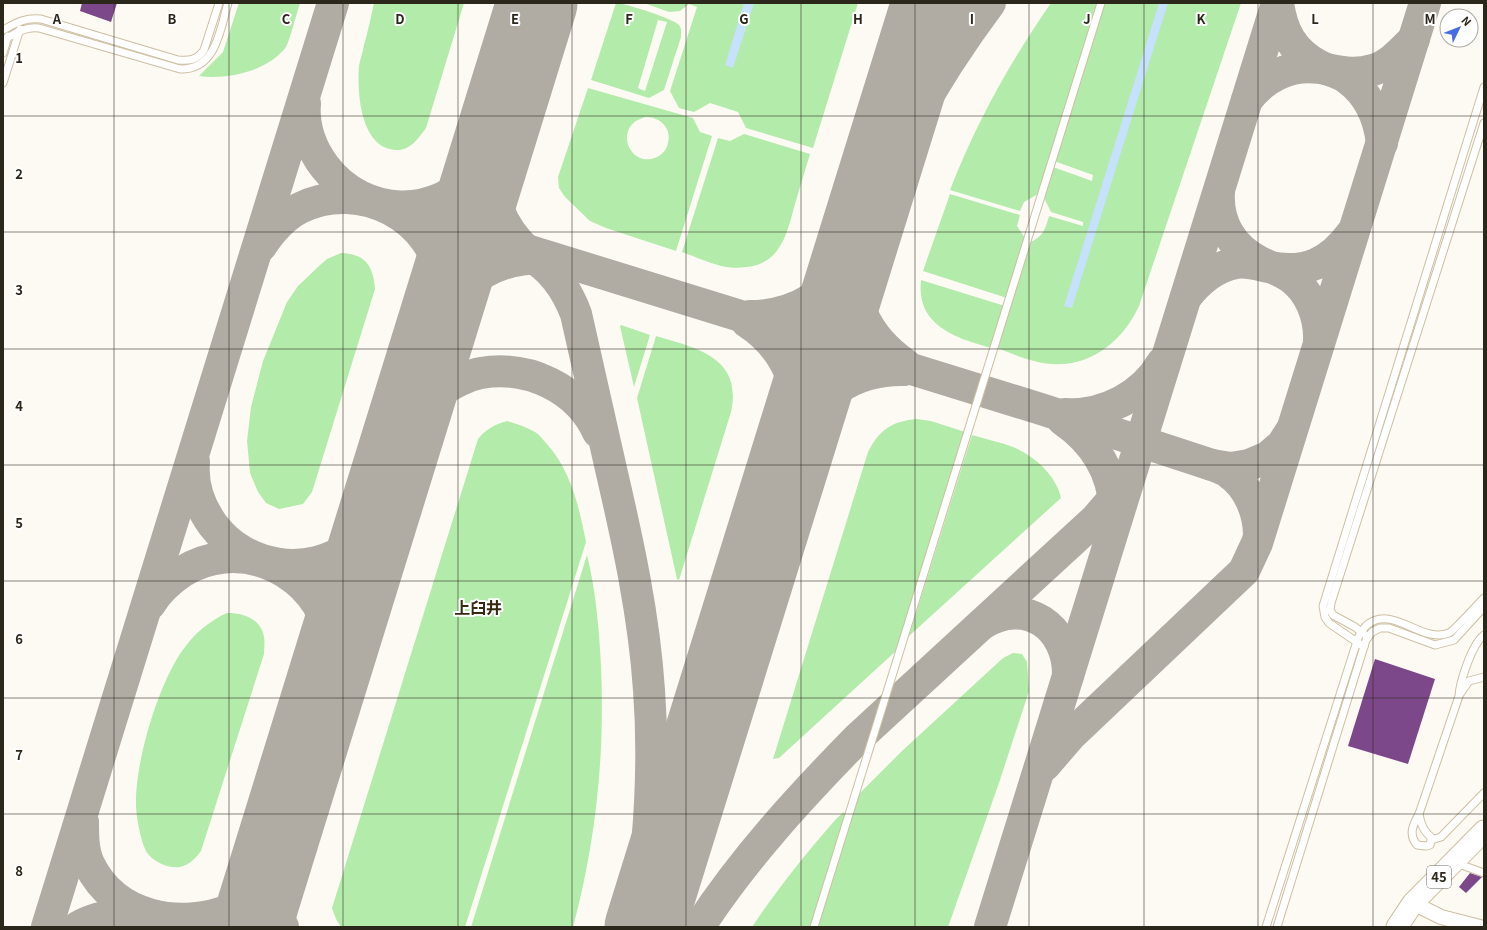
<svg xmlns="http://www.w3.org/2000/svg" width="1487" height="930" font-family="Georgia,'Noto Sans JP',serif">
	<rect width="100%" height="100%" fill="#fdfaf4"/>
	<!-- green -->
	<g fill="#b2ebaa" fill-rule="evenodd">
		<path d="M239 3H300C297 12 290 40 286 47 268 71 228 80 199 76L223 52Z"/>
		<path d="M374 3H464L426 128C417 140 408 154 390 149 360 142 357 90 359 66 360 59 363 52 364 45 368 31 371 17 374 3Z"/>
		<path d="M616 3C625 3 674 19 679 25 682 29 681 33 681 37L664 90 649 98 591 80ZM658 20 667 22 645 91 638 88Z"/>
		<polygon points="644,3 858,3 813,148 746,128 738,112 710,103 694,112 679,108 670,91 697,7 689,4 680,11 669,12"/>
		<path d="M1051 3H1098L1038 194 1024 202 1020 211 950 190C976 123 1010 62 1051 3Z"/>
		<path d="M1103 3H1241L1139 306C1120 347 1081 374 1034 361 1021 358 1009 352 996 348L1029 243C1043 236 1045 231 1049 216L1083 226V222L1051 212 1044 198 1053 167 1092 181 1093 175 1054 161Z"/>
		<path d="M588 88 693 118 700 132 712 136 676 251 606 228 590 221 565 197 559 188 558 177ZM646 117C660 117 672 128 668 143 667 149 663 154 657 157 630 170 611 125 646 117Z"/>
		<path d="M744 134 810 154C805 170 800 187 795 204 787 232 782 263 747 267 740 268 732 268 726 267 711 264 696 257 682 252L718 138 730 141Z"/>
		<polygon points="950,194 1020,215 1017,226 1025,238 1007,298 923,271"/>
		<path d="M341 253C366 254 373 266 375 289L312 492 303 504 279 509 266 503 258 492 250 473 247 441 251 407 263 361 287 302 298 286 319 266 327 259Z"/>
		<path d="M921 280 1005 306 991 348C956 338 916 326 921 280Z"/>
		<polygon points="621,325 650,335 634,387 620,326"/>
		<path d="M656 336C696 348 743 357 731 412L679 580 677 579 637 398Z"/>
		<path d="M917 419 931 421 965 432 897 650 779 758 773 759 868 452C879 430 892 421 917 419Z"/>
		<path d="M507 421C517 424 526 427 535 432 540 435 543 440 546 443 571 470 579 507 586 542L465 927H341L336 919 332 908 478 439C486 429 494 425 507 421Z"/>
		<path d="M972 435C985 439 1000 442 1013 447 1034 456 1056 475 1061 498L909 636Z"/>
		<path d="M587 555C596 591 599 629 601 666 605 755 596 841 573 927H471Z"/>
		<path d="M227 613C244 613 261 619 264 637 265 642 264 649 264 654L201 851C196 858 189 865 180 867 169 869 154 862 148 854 141 844 136 816 136 804 135 762 159 680 185 647 196 632 211 620 227 613Z"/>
		<polygon points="1013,653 1022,654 1027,662 1029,691 1000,780 948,927 817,927 858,795 902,751 1003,658"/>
		<path d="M844 812 845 818 811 927H752C778 888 806 853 837 818Z"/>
	</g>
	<!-- water -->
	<g fill="#c6e1fb">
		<polygon points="744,3 754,3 733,68 725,65"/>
		<polygon points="1159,3 1168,3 1072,308 1064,306"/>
	</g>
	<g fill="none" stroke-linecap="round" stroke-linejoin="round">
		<!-- taxiway -->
		<g stroke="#b0aca4" stroke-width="32">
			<path d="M1278 3C1282 31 1292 51 1318 65 1328 71 1339 72 1348 79 1370 95 1379 118 1382 143"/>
			<path d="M1247 100C1264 77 1290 64 1319 68 1339 71 1352 76 1373 70 1390 65 1402 51 1414 39"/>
			<path d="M305 104C303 126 311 149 325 167 364 218 437 220 478 170 486 161 491 149 496 138"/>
			<path d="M491 152C489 193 498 225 529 253"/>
			<path d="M1219 192C1217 223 1232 248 1260 262 1270 267 1281 271 1290 277 1310 291 1320 317 1319 341"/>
			<path d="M375 203 1044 410 1212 465C1217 467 1224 469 1229 473 1248 486 1259 512 1259 535"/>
			<path d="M859 237C874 201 890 164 909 129 933 85 960 43 990 3"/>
			<path d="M261 246C271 231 284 216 300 208 360 178 437 218 442 285 443 298 441 310 439 322"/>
			<path d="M854 251C849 299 865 336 905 364"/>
			<path d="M529 255C552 268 567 290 576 314 588 366 599 417 611 469 628 542 644 615 649 690 655 770 649 849 637 927"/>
			<path d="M1186 297C1199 280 1215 267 1236 263 1247 261 1259 265 1269 267 1306 274 1330 263 1352 233"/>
			<path d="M750 316C796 316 834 292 854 251"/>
			<path d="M439 322C462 279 493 259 542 258"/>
			<path d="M747 322C786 347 806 393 796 439"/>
			<path d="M1065 414C1104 416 1143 396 1162 363"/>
			<path d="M1063 420C1095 442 1114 474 1115 513"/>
			<path d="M402 439C412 424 420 406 435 395 448 386 465 376 481 373 528 365 578 388 598 432"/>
			<path d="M796 440C817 396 853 369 904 370"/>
			<path d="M194 462C192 485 200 507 213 525 246 569 309 578 352 545 367 533 376 517 383 500"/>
			<polyline points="1212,465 1231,468 1249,465 1268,457 1282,445 1291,431"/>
			<path d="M150 604C158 591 170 580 182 572 235 538 306 565 327 624 333 642 332 660 328 678"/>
			<path d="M982 624C1026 596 1069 627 1068 676"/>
			<polyline points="1045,765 1070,736 1244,571 1257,543 1425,3"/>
			<path d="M83 822C83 836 83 851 89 864 115 918 180 930 232 909 240 904 249 897 255 890 263 879 268 867 274 855"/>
			<path d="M273 858C270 882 271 905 283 927"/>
			<polyline points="47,927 333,3"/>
			<path d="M78 927C98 915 123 914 146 919"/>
			<path d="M699 927C744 858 800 797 858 738L1096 519 1108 505 1121 487"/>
			<polyline points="990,927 1277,3"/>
		</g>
		<!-- runway -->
		<g stroke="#b0aca4" stroke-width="81">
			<polyline points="251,927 537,3"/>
			<polyline points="645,927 932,3"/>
		</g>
	</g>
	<!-- building -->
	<g fill="#7d4889">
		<polygon points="82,3 117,3 111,22 80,11"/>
		<polygon points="1375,659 1435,679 1408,764 1348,746"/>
		<polygon points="1470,873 1482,877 1466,893 1459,887"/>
	</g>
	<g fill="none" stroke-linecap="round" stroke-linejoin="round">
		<!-- service casing -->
		<g stroke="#cdc0a2" stroke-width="9">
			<g id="service">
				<path d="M3 30C16 23 26 17 41 19L178 60C190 61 197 60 204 50L219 3"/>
				<path d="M3 40C15 34 25 26 39 28L180 69C216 70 220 30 228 3"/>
				<polyline points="3,53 8,36"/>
				<polyline points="3,83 20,29"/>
				<path d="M1484 635C1472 644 1460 681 1459 696L1419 814C1413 825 1408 834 1417 845L1426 846 1430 845 1431 840 1441 837 1484 793"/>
				<polyline points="1368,637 1355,627 1333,615 1330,610 1331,603 1484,123"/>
				<polyline points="1364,647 1329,623 1325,617 1323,606 1484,87"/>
				<polyline points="1460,694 1469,681 1484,677"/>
				<path d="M1419 814C1421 825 1424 832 1433 839"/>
				<polyline points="1456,863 1484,873"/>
				<polyline points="814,927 1101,3"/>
				<path d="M1266 927 1358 638C1360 634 1363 628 1367 625 1393 604 1421 644 1449 633 1454 631 1478 604 1484 598"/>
				<polyline points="1277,927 1366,640 1372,632 1380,628 1389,628 1435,645 1454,640 1484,607"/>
			</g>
		</g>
		<!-- minor casing -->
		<g stroke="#cdc0a2" stroke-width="16">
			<polyline id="minor" points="1413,903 1441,917 1480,927"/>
		</g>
		<!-- primary casing -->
		<g stroke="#cdc0a2" stroke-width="23">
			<polyline id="primary" points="1397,927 1413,903 1484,831"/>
		</g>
		<!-- service -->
		<use href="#service" stroke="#fff" stroke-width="7"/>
		<!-- minor -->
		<use href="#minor" stroke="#fff" stroke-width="14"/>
		<!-- primary -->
		<use href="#primary" stroke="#fff" stroke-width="21"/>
	</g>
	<!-- grid -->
	<path fill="none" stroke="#2c271b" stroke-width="1" stroke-opacity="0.55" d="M114 3V927M229 3V927M343 3V927M458 3V927M572 3V927M686 3V927M801 3V927M915 3V927M1029 3V927M1144 3V927M1258 3V927M1373 3V927M3 116H1484M3 232H1484M3 349H1484M3 465H1484M3 581H1484M3 698H1484M3 814H1484"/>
	<g text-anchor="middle" stroke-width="4" stroke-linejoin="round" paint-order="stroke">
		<!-- shield labels -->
		<rect fill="#fff" stroke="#6b685f" stroke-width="1" x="1427" y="866" width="24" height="22" rx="3"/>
		<g font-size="13" font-weight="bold" fill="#2c271b">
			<text x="1439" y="882">45</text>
		</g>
		<!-- quarter labels -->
		<g font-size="16" font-weight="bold" fill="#352a11" stroke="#fff">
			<text x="478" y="614">上臼井</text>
		</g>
	</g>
	<g font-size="13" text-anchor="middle" font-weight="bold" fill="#2c271b" stroke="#fff" stroke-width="4" stroke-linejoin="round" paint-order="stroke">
		<text x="57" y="24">A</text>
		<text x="172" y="24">B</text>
		<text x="286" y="24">C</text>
		<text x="400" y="24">D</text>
		<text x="515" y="24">E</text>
		<text x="629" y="24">F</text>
		<text x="744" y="24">G</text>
		<text x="858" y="24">H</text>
		<text x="972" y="24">I</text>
		<text x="1087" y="24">J</text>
		<text x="1201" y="24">K</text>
		<text x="1315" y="24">L</text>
		<text x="1430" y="24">M</text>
		<text x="19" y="63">1</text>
		<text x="19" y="179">2</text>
		<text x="19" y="295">3</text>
		<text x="19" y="411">4</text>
		<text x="19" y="528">5</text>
		<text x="19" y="644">6</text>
		<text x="19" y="760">7</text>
		<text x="19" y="876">8</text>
	</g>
	<!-- border -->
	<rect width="1487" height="930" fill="none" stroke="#2c271b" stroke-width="8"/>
	<!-- north arrow -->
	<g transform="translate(1459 28) rotate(47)"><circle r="19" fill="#ffffff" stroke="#aba9a4"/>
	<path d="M0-3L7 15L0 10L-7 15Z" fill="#466ee0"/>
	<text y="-6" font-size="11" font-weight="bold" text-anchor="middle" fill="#2c271b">N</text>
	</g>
</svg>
